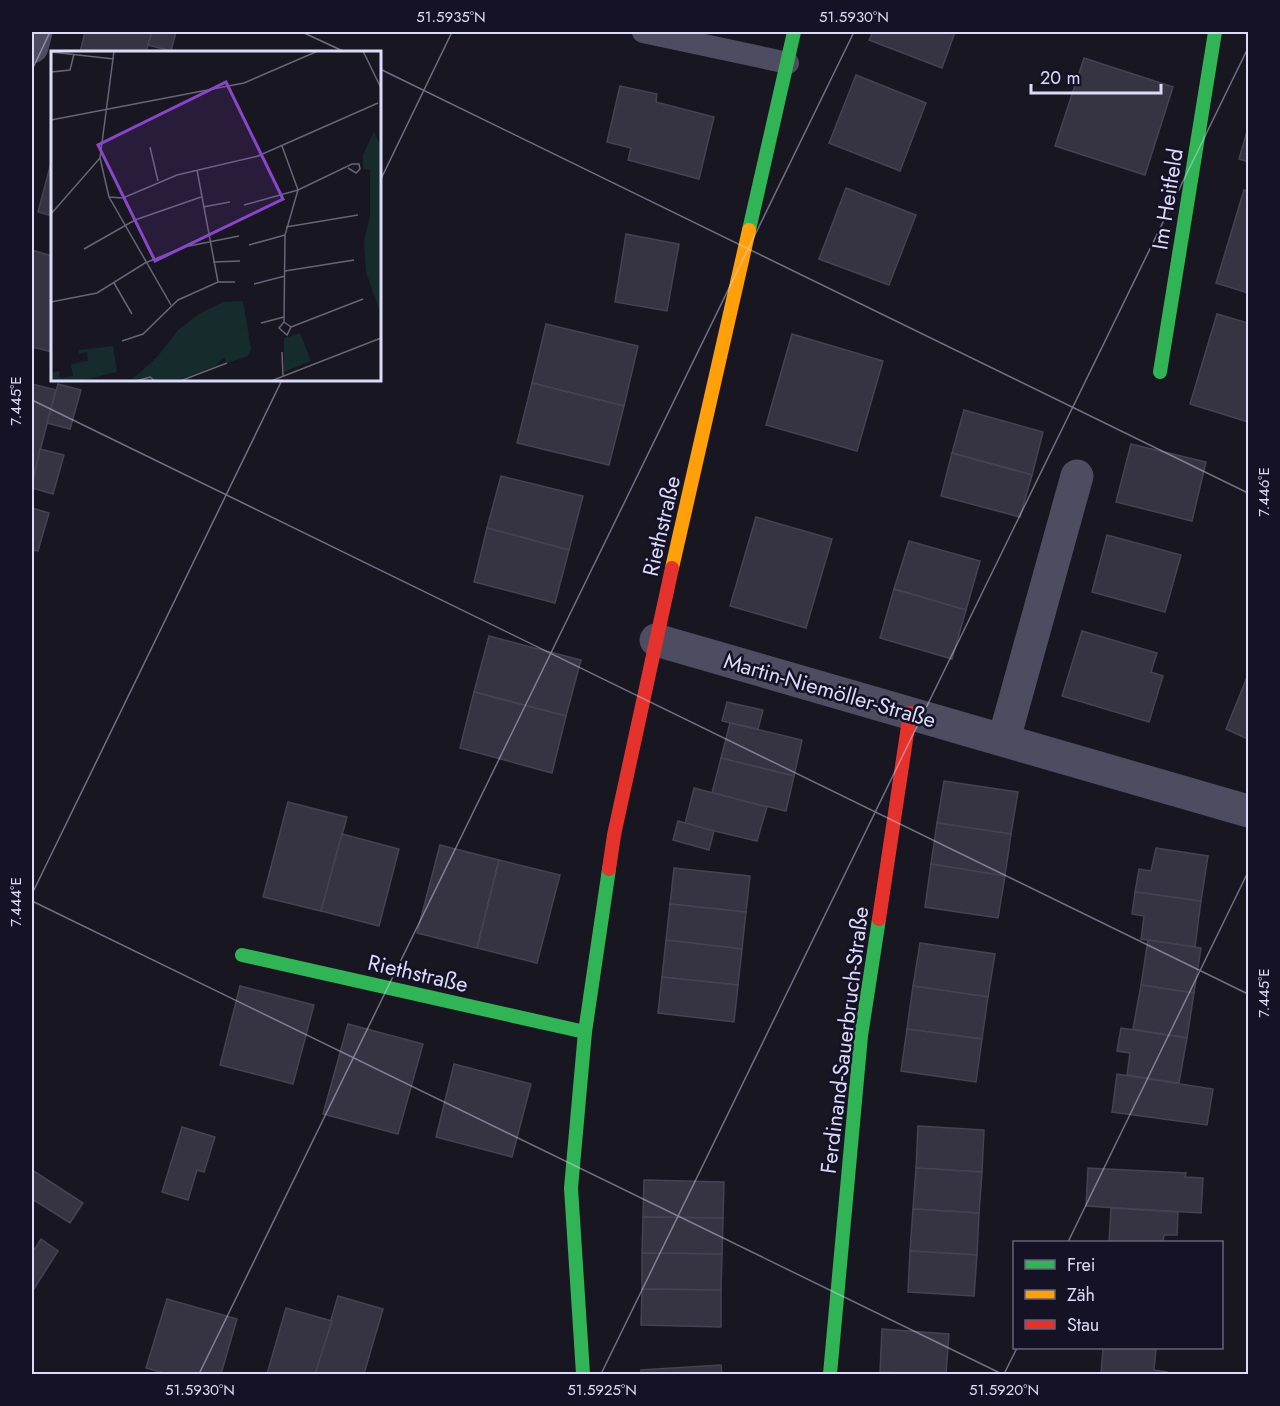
<svg xmlns="http://www.w3.org/2000/svg" width="1280" height="1406" font-family="Jost,sans-serif">
	<rect width="100%" height="100%" fill="#181621"/>
	<!-- building -->
	<g fill="#363442" stroke="#454353" stroke-width="1.5">
		<polygon points="85,32 152,32 146,52 80,52"/>
		<polygon points="152,32 176,32 171,51 148,45"/>
		<polygon points="873,32 955,32 942,68 869,40"/>
		<polygon points="1084,58 1173,87 1145,175 1055,146"/>
		<polygon points="856,75 926,103 900,171 829,143"/>
		<polygon points="620,86 657,94 656,102 714,117 699,179 628,160 631,148 607,142"/>
		<polygon points="1248,128 1248,162 1239,159"/>
		<polygon points="52,159 52,216 38,212"/>
		<polygon points="846,188 916,215 889,285 819,259"/>
		<polygon points="1244,190 1248,191 1248,293 1216,283"/>
		<polygon points="626,234 679,244 667,311 615,302"/>
		<polygon points="32,250 52,256 52,352 32,347"/>
		<polygon points="1217,314 1248,323 1248,422 1190,404"/>
		<polygon points="546,324 638,346 624,406 532,383"/>
		<polygon points="792,334 883,361 857,451 766,425"/>
		<polygon points="532,383 624,406 609,465 517,443"/>
		<polygon points="32,384 56,390 32,481"/>
		<polygon points="58,384 81,390 70,429 47,423"/>
		<polygon points="964,410 1043,432 1032,475 952,453"/>
		<polygon points="1131,444 1206,462 1192,521 1116,502"/>
		<polygon points="40,449 64,455 53,494 32,488"/>
		<polygon points="952,453 1032,475 1020,517 941,496"/>
		<polygon points="501,476 583,496 569,550 487,528"/>
		<polygon points="32,508 49,513 38,551 32,550"/>
		<polygon points="756,517 832,539 806,628 730,606"/>
		<polygon points="487,528 569,550 555,603 474,582"/>
		<polygon points="1107,535 1181,555 1165,612 1092,592"/>
		<polygon points="909,541 980,561 966,610 894,589"/>
		<polygon points="894,589 966,610 952,659 880,638"/>
		<polygon points="1082,631 1157,653 1151,672 1163,676 1149,722 1062,696"/>
		<polygon points="489,636 581,660 566,716 474,692"/>
		<polygon points="1248,675 1248,739 1226,729"/>
		<polygon points="474,692 566,716 552,773 460,748"/>
		<polygon points="727,702 763,710 758,729 722,721"/>
		<polygon points="730,723 802,740 794,776 721,758"/>
		<polygon points="721,758 794,776 786,811 712,793"/>
		<polygon points="944,781 1018,792 1011,834 937,823"/>
		<polygon points="694,788 767,807 757,841 685,824"/>
		<polygon points="288,802 347,817 321,911 263,897"/>
		<polygon points="678,821 714,831 709,850 673,840"/>
		<polygon points="937,823 1011,834 1005,876 931,864"/>
		<polygon points="342,834 399,849 379,926 321,911"/>
		<polygon points="440,845 499,860 477,948 417,933"/>
		<polygon points="1156,848 1208,856 1201,901 1135,892 1139,869 1151,871"/>
		<polygon points="499,860 560,875 537,963 477,948"/>
		<polygon points="931,864 1005,876 998,918 925,907"/>
		<polygon points="674,868 750,876 746,912 670,904"/>
		<polygon points="1135,892 1201,901 1195,947 1141,939 1144,916 1132,914"/>
		<polygon points="670,904 746,912 742,949 666,940"/>
		<polygon points="666,940 742,949 738,985 662,977"/>
		<polygon points="1148,940 1201,948 1194,993 1141,985"/>
		<polygon points="920,943 995,954 988,997 913,986"/>
		<polygon points="662,977 738,985 734,1022 658,1013"/>
		<polygon points="1141,985 1194,993 1187,1038 1133,1029"/>
		<polygon points="240,986 314,1005 293,1084 220,1065"/>
		<polygon points="913,986 988,997 982,1039 907,1029"/>
		<polygon points="348,1024 423,1044 398,1134 323,1114"/>
		<polygon points="1121,1028 1187,1038 1179,1083 1127,1075 1130,1053 1117,1051"/>
		<polygon points="907,1029 982,1039 976,1082 901,1071"/>
		<polygon points="454,1064 531,1084 512,1157 436,1137"/>
		<polygon points="1117,1074 1213,1089 1207,1125 1112,1112"/>
		<polygon points="918,1126 984,1130 982,1172 916,1168"/>
		<polygon points="182,1127 215,1137 204,1172 197,1170 188,1200 162,1192"/>
		<polygon points="916,1168 982,1172 979,1213 913,1209"/>
		<polygon points="1088,1168 1186,1173 1185,1177 1203,1178 1201,1213 1086,1206"/>
		<polygon points="32,1170 83,1203 70,1223 32,1199"/>
		<polygon points="644,1180 724,1182 723,1218 643,1217"/>
		<polygon points="1111,1208 1178,1212 1177,1235 1164,1235 1163,1242 1109,1242"/>
		<polygon points="913,1209 979,1213 977,1255 910,1251"/>
		<polygon points="643,1217 723,1218 722,1254 642,1253"/>
		<polygon points="41,1239 58,1251 32,1292 32,1246 35,1249"/>
		<polygon points="910,1251 977,1255 974,1296 908,1292"/>
		<polygon points="642,1253 722,1254 721,1290 642,1289"/>
		<polygon points="642,1289 721,1290 721,1327 641,1325"/>
		<polygon points="338,1296 383,1309 364,1374 315,1374"/>
		<polygon points="167,1299 237,1319 221,1374 168,1374 146,1368"/>
		<polygon points="286,1308 332,1321 315,1374 267,1374"/>
		<polygon points="882,1329 949,1334 946,1374 880,1372"/>
		<polygon points="1103,1348 1156,1348 1154,1370 1167,1372 1167,1374 1101,1374"/>
		<polygon points="721,1365 722,1374 641,1374 641,1370"/>
		<polygon points="880,1372 924,1374 880,1374"/>
	</g>
	<g fill="none" stroke-linecap="round" stroke-linejoin="round">
		<!-- lane -->
		<polyline stroke="#4e4c60" stroke-width="22" points="643,32 788,63"/>
		<!-- street -->
		<g stroke="#4e4c60" stroke-width="33">
			<polyline points="32,47 36,32"/>
			<polyline points="656,640 1248,811"/>
			<polyline points="1004,739 1077,476"/>
		</g>
		<!-- fast -->
		<g stroke="#30b455" stroke-width="14">
			<polyline points="749,230 794,32"/>
			<polyline points="1160,372 1215,32"/>
			<polyline points="242,955 585,1032"/>
			<polyline points="583,1374 571,1188 585,1032 609,869"/>
			<polyline points="830,1374 861,1036 879,919"/>
		</g>
		<!-- slow -->
		<polyline stroke="#ff9f0a" stroke-width="14" points="672,568 749,230"/>
		<!-- jam -->
		<g stroke="#e5322d" stroke-width="14">
			<polyline points="609,869 614,835 672,568"/>
			<polyline points="879,919 910,713"/>
		</g>
	</g>
	<!-- ticks -->
	<path fill="none" stroke="#dddbfa" stroke-width="1.5" stroke-opacity="0.45" d="M302 32 345 52M380 69 1248 493M32 70 50 32M380 181 452 32M32 400 1248 994M32 894 282 380M32 901 1002 1374M1068 1242 1248 872M199 1374 854 32M601 1374 1248 48M1004 1374 1017 1348"/>
	<g text-anchor="middle" stroke-width="5" stroke-linejoin="round" paint-order="stroke">
		<!-- street labels -->
		<g font-size="22" fill="#dddbfa" stroke="#151225">
			<text transform="translate(1167 199) rotate(-81)" y="8">Im Heitfeld</text>
			<text transform="translate(661 526) rotate(-77)" y="8">Riethstraße</text>
			<text transform="translate(830 690) rotate(16)" y="8">Martin-Niemöller-Straße</text>
			<text transform="translate(418 973) rotate(13)" y="8">Riethstraße</text>
			<text transform="translate(844 1040) rotate(-83)" y="8">Ferdinand-Sauerbruch-Straße</text>
		</g>
	</g>
	<!-- overview -->
	<g transform="translate(51 51)">
		<rect width="330" height="330" fill="#181621"/>
		<path d="M323 80 330 96V264L315 221 313 190 319 165V119L312 118V104ZM192 250 200 298 197 305 176 312 173 306 164 315 125 330H79L106 306 128 278 148 263 172 251ZM249 282 260 310 233 321V287ZM62 295 66 321 28 330H0V322L8 320 9 327 22 325 20 313 37 310 36 301 28 303V299Z" fill="#162b2b"/>
		<path fill="none" stroke="#676578" stroke-width="1.5" d="M312 0 330 37M0 1 63 8M0 21 19 19 23 3M0 69 193 32 267 0M231 95 247 139 234 184 233 271 228 277 236 284 240 276 233 271M99 96 107 130M49 107 58 146 120 254M146 119 167 231M58 146 72 147 126 124 207 105 327 52M193 154 247 139 301 113H308L309 118 305 122 297 117M152 156 179 151M0 163 49 107 63 0M235 176 307 164M198 194 234 184M33 198 84 169 150 146M162 211 189 210M234 220 303 209M63 232 81 263M203 233 234 225M0 251 46 242 94 212 133 196 188 185M210 272 233 266M240 276 312 248M71 290 92 283 127 249 167 231H184M231 301 232 325M85 330 99 326 104 330M129 330 176 312M220 330 330 287"/>
		<path fill="#8a46c8" fill-opacity="0.15" stroke="#8a46c8" stroke-width="3" d="M175 31 232 148 104 210 47 94Z"/>
		<rect width="330" height="330" fill="none" stroke="#dddbfa" stroke-width="3"/>
	</g>
	<!-- border -->
	<rect width="1280" height="1406" fill="none" stroke="#151225" stroke-width="66"/>
	<!-- legend -->
	<rect x="1013" y="1241" width="210" height="108" fill="#151225" stroke="#65627a" stroke-width="1.5"/>
	<rect x="1025" y="1260" width="30" height="9" fill="#30b455" stroke="#65627a" stroke-width="1.5"/>
	<text x="1067" y="1271" font-size="18" fill="#dddbfa">Frei</text>
	<rect x="1025" y="1290" width="30" height="9" fill="#ff9f0a" stroke="#65627a" stroke-width="1.5"/>
	<text x="1067" y="1301" font-size="18" fill="#dddbfa">Zäh</text>
	<rect x="1025" y="1320" width="30" height="9" fill="#e5322d" stroke="#65627a" stroke-width="1.5"/>
	<text x="1067" y="1331" font-size="18" fill="#dddbfa">Stau</text>
	<!-- scale -->
	<path d="M1031 84v9h130v-9" fill="none" stroke="#dddbfa" stroke-width="3"/>
	<text x="1040" y="84" font-size="18" fill="#dddbfa" stroke="#151225" stroke-width="4.5" paint-order="stroke">20 m</text>
	<rect x="33" y="33" width="1214" height="1340" fill="none" stroke="#dddbfa" stroke-width="2"/>
	<g font-size="15" text-anchor="middle" fill="#dddbfa">
		<text x="451" y="22">51.5935°N</text>
		<text x="854" y="22">51.5930°N</text>
		<text transform="translate(16 401) rotate(-90)" y="5">7.445°E</text>
		<text transform="translate(1264 492) rotate(-90)" y="5">7.446°E</text>
		<text transform="translate(16 902) rotate(-90)" y="5">7.444°E</text>
		<text transform="translate(1264 993) rotate(-90)" y="5">7.445°E</text>
		<text x="200" y="1395">51.5930°N</text>
		<text x="602" y="1395">51.5925°N</text>
		<text x="1004" y="1395">51.5920°N</text>
	</g>
</svg>
